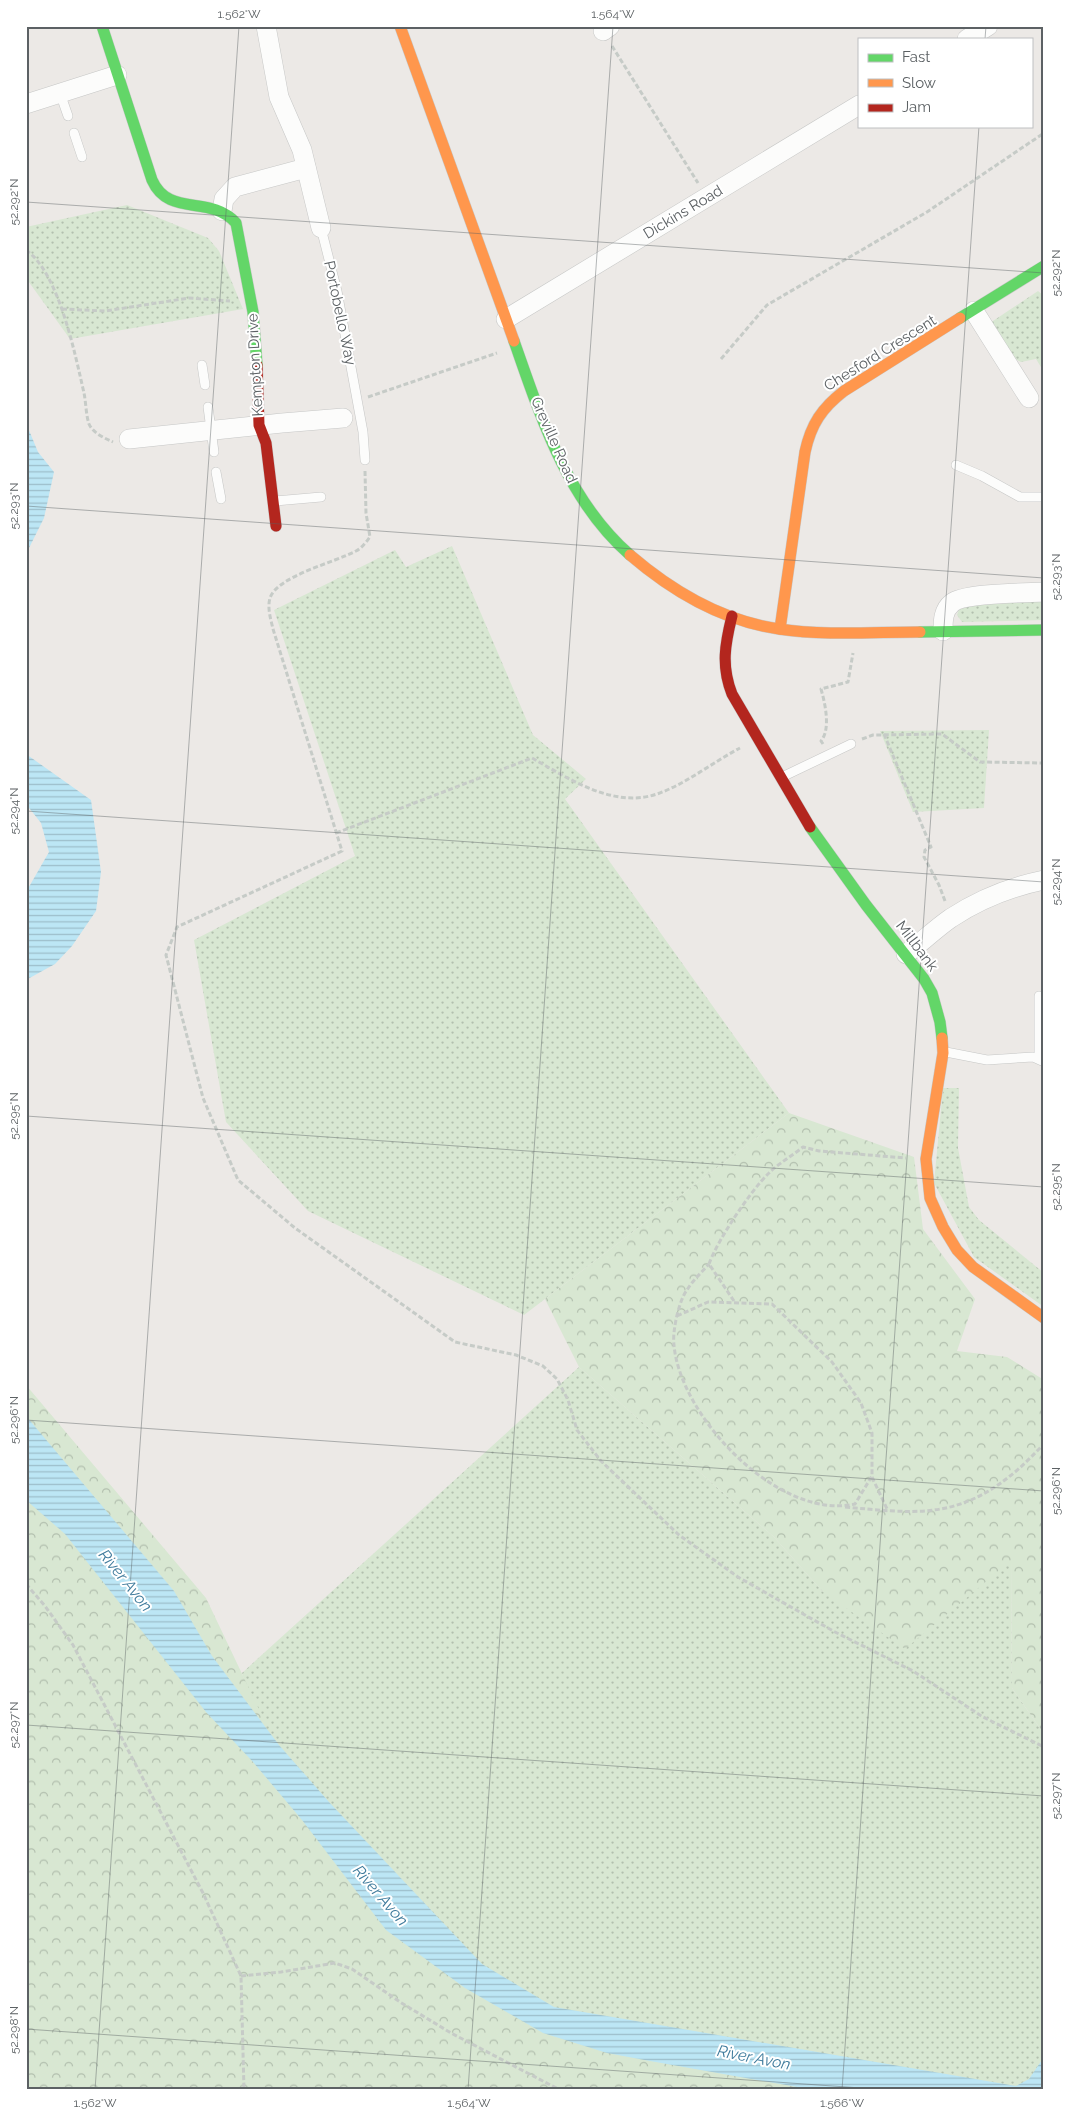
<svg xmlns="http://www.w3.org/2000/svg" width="1070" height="2116" font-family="Raleway,sans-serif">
	<defs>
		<pattern id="grass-dots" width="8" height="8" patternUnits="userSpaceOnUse" patternTransform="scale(1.25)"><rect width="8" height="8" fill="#d8e7d2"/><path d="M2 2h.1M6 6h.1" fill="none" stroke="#b2bfae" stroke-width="1.8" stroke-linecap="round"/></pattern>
		<pattern id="forest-crowns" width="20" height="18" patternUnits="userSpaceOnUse" patternTransform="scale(1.25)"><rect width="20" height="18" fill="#d8e7d2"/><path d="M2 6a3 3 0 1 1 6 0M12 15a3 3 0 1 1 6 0" fill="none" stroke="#b2bfae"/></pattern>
		<pattern id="water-rules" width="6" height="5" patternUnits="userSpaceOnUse" patternTransform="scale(1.25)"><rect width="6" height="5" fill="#bce6f5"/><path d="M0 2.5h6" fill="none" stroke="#9cbeca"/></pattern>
	</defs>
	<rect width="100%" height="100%" fill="#ece9e6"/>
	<!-- grass -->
	<g fill="url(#grass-dots)">
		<polygon points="127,205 208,238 219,251 243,309 70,339 26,278 26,227"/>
		<polygon points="1038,291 1044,296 1044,372 1036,359 1021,362 1015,359 990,323"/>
		<polygon points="452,546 533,735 586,779 565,799 789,1113 524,1315 308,1211 226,1122 194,940 355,856 274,610 395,550 406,567"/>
		<polygon points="1044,601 1044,620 962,622 957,615 959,609 977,605"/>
		<polygon points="989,730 984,808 913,812 880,731"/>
		<polygon points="943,1088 959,1088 958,1148 969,1207 979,1220 1044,1273 1044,1307 974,1257 934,1183"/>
		<polygon points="579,1367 774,1537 823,1592 1011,1560 1012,1688 1044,1734 1044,2081 1037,2088 1044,2088 1044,2090 1031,2090 552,2019 477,1981 266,1753 242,1673"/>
	</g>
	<!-- forest -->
	<g fill="url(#forest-crowns)">
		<polygon points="789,1113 914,1157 923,1229 975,1299 957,1351 1007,1357 1044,1380 1044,1734 1012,1688 1011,1561 905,1649 823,1592 774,1537 579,1367 545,1299"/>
		<polygon points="26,1385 206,1598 264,1720 266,1754 399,1920 552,2019 925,2090 26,2090"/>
	</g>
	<!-- water -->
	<g fill="url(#water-rules)">
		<polygon points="26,423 38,452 54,472 44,518 27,552 26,568"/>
		<polygon points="26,754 91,800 101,872 96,911 72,946 55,964 26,980 26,892 49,852 41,823 26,804"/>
		<polygon points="26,1416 174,1591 212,1656 279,1745 329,1802 482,1964 554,2007 1016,2086 1029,2079 1044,2057 1044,2088 1036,2090 814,2090 650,2061 607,2053 543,2033 465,1988 386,1930 302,1820 253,1762 206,1712 65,1534 26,1500"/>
	</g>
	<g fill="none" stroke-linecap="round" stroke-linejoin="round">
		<!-- lane casing -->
		<g stroke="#c6c7c6" stroke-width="10">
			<g id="lane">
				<polyline points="60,93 68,116"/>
				<polyline points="74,133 82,157"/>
				<polyline points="321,228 337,291 363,432 365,460"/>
				<polyline points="202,365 205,385"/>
				<polyline points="208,407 214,452"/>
				<polyline points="956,465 982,476 1020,497 1044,497"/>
				<polyline points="216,472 221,499"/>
				<polyline points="275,501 321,497"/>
				<polyline points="782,777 851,744"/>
				<polyline points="946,1052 987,1060 1033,1057 1044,1062"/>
				<polyline points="1039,1059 1039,996"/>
			</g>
		</g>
		<!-- street casing -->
		<g stroke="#c6c7c6" stroke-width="20">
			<g id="street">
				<polyline points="266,26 279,97 302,150 321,228"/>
				<polyline points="603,31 610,26"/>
				<polyline points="967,39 988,26"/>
				<polyline points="26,104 117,75"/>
				<polyline points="222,211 224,199 235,187 306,168"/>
				<polyline points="974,311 1029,398"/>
				<polyline points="506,319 859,105"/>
				<polyline points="129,439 282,423 343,418"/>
				<path d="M943 631C943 621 943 610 952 603 963 593 1026 593 1044 592"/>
				<path d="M906 954C921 943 935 929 951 918 980 899 1010 887 1044 880"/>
			</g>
		</g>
		<!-- fast casing -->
		<g stroke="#c8c8c8" stroke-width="12">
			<g id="fast">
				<path d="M102 26 152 180C169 218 210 194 236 223L253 312 257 365"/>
				<polyline points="960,318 1044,266"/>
				<path d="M514 341C541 418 567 500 630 555"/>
				<polyline points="920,632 1044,630"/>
				<polyline points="810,827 866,905 924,979 932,993 940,1022 942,1038"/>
			</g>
		</g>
		<!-- slow casing -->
		<g stroke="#c8c8c8" stroke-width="12">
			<g id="slow">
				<polyline points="400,26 514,341"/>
				<path d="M630 555C672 591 723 621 779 629 825 636 874 632 920 632"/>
				<path d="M780 629 805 452C811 424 822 408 844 391L960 318"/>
				<polyline points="942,1038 943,1053 926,1159 930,1198 943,1227 957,1250 973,1267 1044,1318"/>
			</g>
		</g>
		<!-- jam casing -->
		<g stroke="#c8c8c8" stroke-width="12">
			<g id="jam">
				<polyline points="257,365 259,425 266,443 276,526"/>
				<path d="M732 616C725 644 721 666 732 694L810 827"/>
			</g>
		</g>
		<!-- path -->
		<g stroke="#c6cbc7" stroke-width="3" stroke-dasharray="5 2.5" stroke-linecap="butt">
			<polyline points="612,46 698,183"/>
			<path d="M26 250C59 273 75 354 84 393 86 403 86 415 89 424 93 433 104 438 113 442"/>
			<polyline points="62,309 105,311 189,298 230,301"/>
			<polyline points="721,359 767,305 927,212 1044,133"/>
			<polyline points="368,397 497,353"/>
			<path d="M365 471 366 513 370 537C366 542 362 548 356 551 336 562 277 576 270 598 267 608 271 620 273 629L342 851 177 927 166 955 203 1098 238 1180 295 1228 455 1342 516 1355 543 1366 557 1379 568 1400 577 1430 601 1461 679 1535 738 1577 835 1632 913 1671 983 1717 1044 1747"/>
			<polyline points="884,734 931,847 925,850 924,857 939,885 945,901"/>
			<polyline points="862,739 873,735 942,734 980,762 1044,763"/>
			<path d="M823 744 821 741C831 729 825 703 821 689L848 682 853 653"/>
			<path d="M336 833 532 758C568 778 613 809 657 794 686 784 713 762 740 748"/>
			<path d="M734 1301 709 1264C717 1241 751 1190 769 1173 779 1163 792 1156 803 1147L819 1151 906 1158"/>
			<path d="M677 1316 708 1302 772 1304 832 1362 861 1403 872 1433V1476L855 1504C779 1521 680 1417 674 1345 672 1332 679 1300 687 1290 693 1280 702 1272 709 1264"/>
			<polyline points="872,1477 888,1511"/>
			<path d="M845 1507C911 1513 955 1520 1010 1476 1022 1467 1033 1455 1044 1444"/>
			<polyline points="26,1584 45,1606 73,1645 203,1893 241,1976 244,2090"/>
			<polyline points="241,1976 281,1972 335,1963 352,1969 400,2002 451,2033 560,2090"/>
		</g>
		<!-- lane -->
		<use href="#lane" stroke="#fcfcfb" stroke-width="9"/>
		<!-- street -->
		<use href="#street" stroke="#fcfcfb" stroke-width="19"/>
		<!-- fast -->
		<use href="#fast" stroke="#63d668" stroke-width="11"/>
		<!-- slow -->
		<use href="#slow" stroke="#ff974d" stroke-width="11"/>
		<!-- jam -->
		<use href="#jam" stroke="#b3261e" stroke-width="11"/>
	</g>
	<!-- ticks -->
	<path fill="none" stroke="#5c6164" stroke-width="1" stroke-opacity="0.45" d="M985 39 986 26M26 202 1044 273M26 506 1044 578M26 811 1044 882M26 1116 1044 1187M26 1420 1044 1491M26 1725 1044 1796M26 2029 889 2090M95 2090 239 26M468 2090 613 26M842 2090 979 126"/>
	<g text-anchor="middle" stroke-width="4" stroke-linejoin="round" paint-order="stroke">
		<!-- street labels -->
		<g font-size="15" fill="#5c6164" stroke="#fff">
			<text transform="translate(683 212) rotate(-31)" y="5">Dickins Road</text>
			<text transform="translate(340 313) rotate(78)" y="5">Portobello Way</text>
			<text transform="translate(880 353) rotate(-32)" y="5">Chesford Crescent</text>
			<text transform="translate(255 365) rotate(-93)" y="5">Kempton Drive</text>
			<text transform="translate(554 440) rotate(66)" y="5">Greville Road</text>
			<text transform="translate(917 946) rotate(53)" y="5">Millbank</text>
		</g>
		<!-- water labels -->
		<g font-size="16" font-style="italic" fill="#3f7b9c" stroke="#fff">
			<text transform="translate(126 1580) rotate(51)" y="6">River Avon</text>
			<text transform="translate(381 1895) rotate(49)" y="6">River Avon</text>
			<text transform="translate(754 2057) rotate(11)" y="6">River Avon</text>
		</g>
	</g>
	<!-- border -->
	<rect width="1070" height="2116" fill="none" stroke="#ffffff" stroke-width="55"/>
	<!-- legend -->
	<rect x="858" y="38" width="175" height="90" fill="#ffffff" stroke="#bec0c1"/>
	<rect x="868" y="54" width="25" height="8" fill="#63d668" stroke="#bec0c1"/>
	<text x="902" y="62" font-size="15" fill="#5c6164">Fast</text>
	<rect x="868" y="79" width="25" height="8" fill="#ff974d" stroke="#bec0c1"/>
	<text x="902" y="88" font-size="15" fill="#5c6164">Slow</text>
	<rect x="868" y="104" width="25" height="8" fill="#b3261e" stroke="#bec0c1"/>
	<text x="902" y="112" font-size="15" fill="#5c6164">Jam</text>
	<rect x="28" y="28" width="1014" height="2060" fill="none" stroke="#5c6164" stroke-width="2"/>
	<g font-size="12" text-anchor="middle" fill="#5c6164">
		<text x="239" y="18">1.562°W</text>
		<text x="613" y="18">1.564°W</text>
		<text transform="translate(14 202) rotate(-90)" y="4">52.292°N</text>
		<text transform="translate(1056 273) rotate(-90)" y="4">52.292°N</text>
		<text transform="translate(14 506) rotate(-90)" y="4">52.293°N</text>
		<text transform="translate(1056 577) rotate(-90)" y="4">52.293°N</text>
		<text transform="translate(14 811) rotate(-90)" y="4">52.294°N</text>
		<text transform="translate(1056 882) rotate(-90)" y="4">52.294°N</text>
		<text transform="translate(14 1116) rotate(-90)" y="4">52.295°N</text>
		<text transform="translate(1056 1187) rotate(-90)" y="4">52.295°N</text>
		<text transform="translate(14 1420) rotate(-90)" y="4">52.296°N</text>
		<text transform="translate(1056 1491) rotate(-90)" y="4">52.296°N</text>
		<text transform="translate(14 1725) rotate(-90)" y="4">52.297°N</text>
		<text transform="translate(1056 1796) rotate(-90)" y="4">52.297°N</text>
		<text transform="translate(14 2030) rotate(-90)" y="4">52.298°N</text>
		<text x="95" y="2107">1.562°W</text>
		<text x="469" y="2107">1.564°W</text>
		<text x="842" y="2107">1.566°W</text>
	</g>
</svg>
